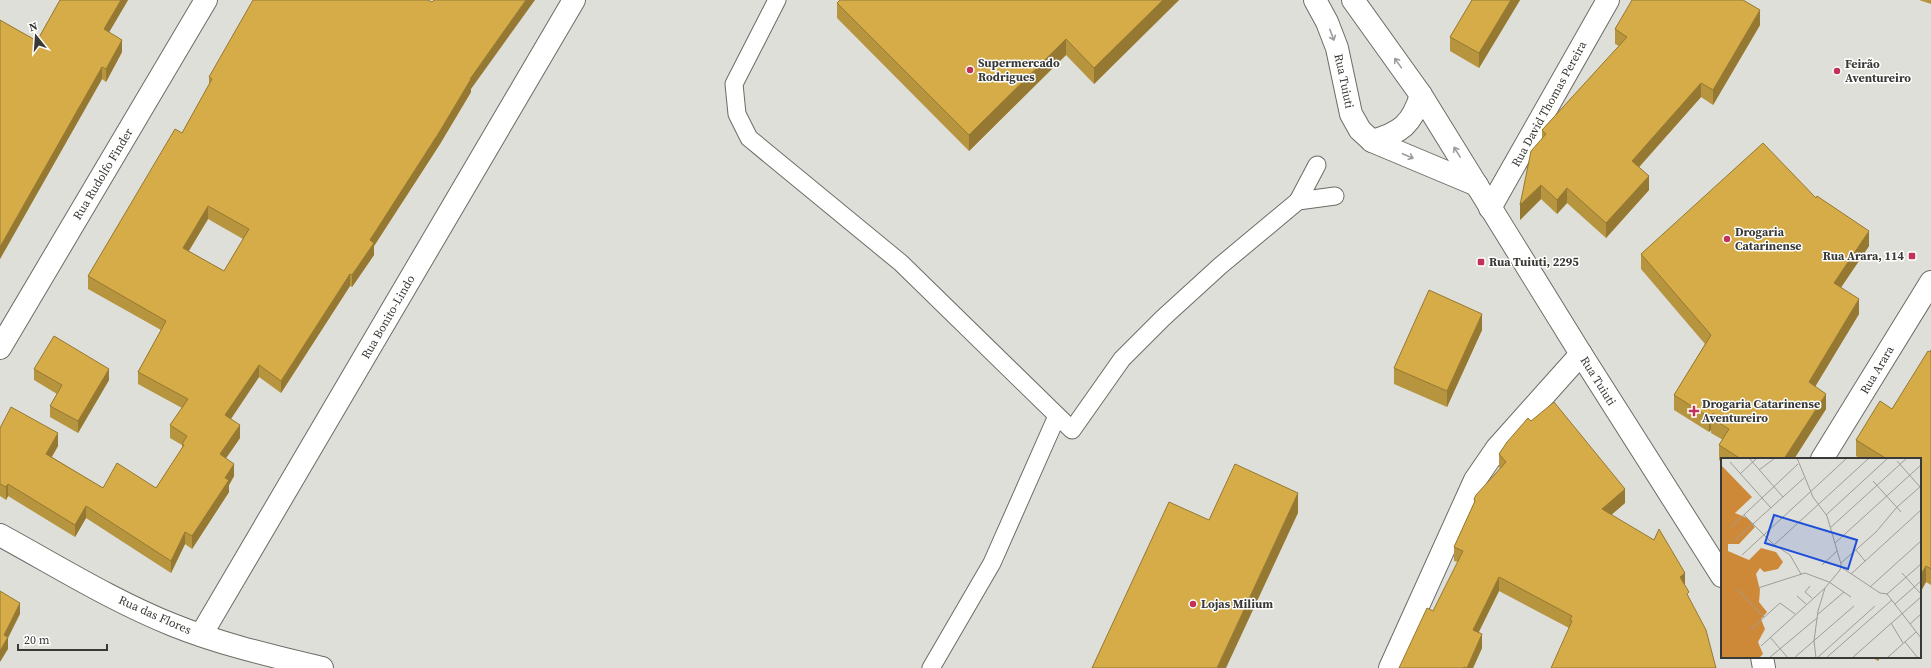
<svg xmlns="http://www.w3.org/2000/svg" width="1931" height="668" font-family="'Source Serif 4',serif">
	<rect width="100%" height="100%" fill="#dfdfd9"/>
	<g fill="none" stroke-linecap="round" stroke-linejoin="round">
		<!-- service casing -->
		<g stroke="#6c6c67" stroke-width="19">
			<g id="service">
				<polyline points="777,0 734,84 737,114 749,138 901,263 1072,430 1122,359 1163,318 1220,266 1298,201 1335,196"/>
				<polyline points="1298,201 1317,165"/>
				<polyline points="931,668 992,563 1057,416"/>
			</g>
		</g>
		<!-- minor casing -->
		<g stroke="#6c6c67" stroke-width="24">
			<g id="minor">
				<polyline points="1490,208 1608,0"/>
				<polyline points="0,348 206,0"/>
				<polyline points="1822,459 1931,282"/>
				<path d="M0 535C57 566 113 601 173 625 220 644 272 656 322 668"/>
				<polyline points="201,635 574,0"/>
				<polyline points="1390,668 1475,480 1497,448 1581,354"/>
			</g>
		</g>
		<!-- primary casing -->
		<g stroke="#6c6c67" stroke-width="24">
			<g id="primary">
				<polyline points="1315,0 1327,22 1337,48 1351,114 1360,130 1372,141 1477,185"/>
				<polyline points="1353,0 1421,95 1581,354 1722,576"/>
				<path d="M1372 141C1401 133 1412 124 1421 95"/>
				<polyline points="1762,657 1764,668"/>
			</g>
		</g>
		<!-- service -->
		<use href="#service" stroke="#fff" stroke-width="17"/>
		<!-- minor -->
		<use href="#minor" stroke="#fff" stroke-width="22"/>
		<!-- primary -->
		<use href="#primary" stroke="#fff" stroke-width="22"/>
	</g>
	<!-- wall -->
	<g fill="#b7943e" fill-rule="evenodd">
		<polygon points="60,0 128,0 109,32 122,52 106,82 102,79 0,259 0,20 37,41"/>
		<polygon points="1179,0 1094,84 1066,55 969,151 837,18 837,3"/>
		<polygon points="1472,0 1520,0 1479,68 1450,51 1450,37"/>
		<polygon points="1919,0 1931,0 1931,4"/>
		<polygon points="1760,25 1713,105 1701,97 1639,167 1649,190 1606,238 1567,203 1557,214 1541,199 1520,220 1542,138 1542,130 1619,46 1615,44 1615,29"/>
		<path d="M209 77 471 89V92L440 144 374 246V255L352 287 350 286 281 393 259 377 230 419 240 438 226 458 234 476 229 485V492L192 549 185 544 171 573 86 518 75 537 8 496 6 500 0 496V428L58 446 52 457 103 488H156L182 448V445L170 438V425L182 408 138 384V372L161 330 88 289V276L182 133 209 85ZM208 219 243 239 224 271 189 251Z"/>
		<polygon points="1816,198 1869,246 1841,287 1859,314 1815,386 1826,409 1794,459 1722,459 1722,462 1719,460 1719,445 1723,440 1711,433 1711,430 1709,432 1674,410 1674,395 1705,344 1641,269 1641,254"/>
		<polygon points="1482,330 1447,407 1394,384 1394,368"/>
		<polygon points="1931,350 1931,585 1926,582 1920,593 1920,459 1861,459 1856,456 1856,440 1892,409"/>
		<polygon points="34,369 109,380 78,433 50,417 50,406 57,394 34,380"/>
		<polygon points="1531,421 1625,503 1611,515 1685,573 1569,628 1499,591 1479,632 1482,648 1473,668 1399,668 1433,611 1458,562 1454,561 1454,547 1474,503 1474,499 1500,468 1499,467 1499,454"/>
		<polygon points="1871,657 1880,657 1878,661"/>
	</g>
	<!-- shaded-wall -->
	<g fill="#957832">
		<polygon points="121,0 128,0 104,41 104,29"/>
		<polygon points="526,0 535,0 471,89 471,92 440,144 374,246 374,255 352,287 352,275 370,240 470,79"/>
		<polygon points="1163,0 1179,0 1094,84 1094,68"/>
		<polygon points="1511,0 1520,0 1479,68 1479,53"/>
		<polygon points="1760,10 1760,25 1713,105 1713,90"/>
		<polygon points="1066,39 1066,55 969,151 969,135"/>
		<polygon points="122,40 122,52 106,82 106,69"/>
		<polygon points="102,67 102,79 0,259 0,247"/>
		<polygon points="1701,83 1701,97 1632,175 1632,161"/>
		<polygon points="1649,176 1649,190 1606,238 1606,223"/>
		<polygon points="1541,185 1541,199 1520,220 1520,205"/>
		<polygon points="1567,188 1567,203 1557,214 1557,200"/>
		<polygon points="208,206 208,219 183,260 183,248"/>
		<polygon points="1869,231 1869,246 1834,298 1834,283"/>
		<polygon points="350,274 350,286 281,393 281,381"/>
		<polygon points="1859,299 1859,314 1809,397 1809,382"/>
		<polygon points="1482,314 1482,330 1447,407 1447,391"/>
		<polygon points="259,365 259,377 225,428 225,415"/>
		<polygon points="109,369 109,380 78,433 78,421"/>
		<polygon points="1826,394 1826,409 1794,459 1784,459"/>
		<polygon points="1714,413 1711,418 1711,430 1709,432 1709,417"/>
		<polygon points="240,425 240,438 220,467 220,454"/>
		<polygon points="58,433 58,446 46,466 46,454"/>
		<polygon points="234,464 234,476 229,485 229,492 192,549 192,536 225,478"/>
		<polygon points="8,484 8,496 6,500 6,487"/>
		<polygon points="1625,489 1625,503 1602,523 1602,509"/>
		<polygon points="1298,493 1298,513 1226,668 1217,668"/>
		<polygon points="86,506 86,518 75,537 75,525"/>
		<polygon points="185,532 185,544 171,573 171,561"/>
		<polygon points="1926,566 1926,582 1920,593 1920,576"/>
		<polygon points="1685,573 1685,587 1680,577"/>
		<polygon points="1499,577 1499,591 1473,643 1473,630"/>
		<polygon points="20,603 20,614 8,638 8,649 0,662 0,651 4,635"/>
		<polygon points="1482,634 1482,648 1473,668 1467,668"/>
		<polygon points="1878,657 1880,657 1878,661"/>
	</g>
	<!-- building -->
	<g fill="#d5ac48" stroke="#957832" fill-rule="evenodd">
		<polygon points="60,0 121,0 104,29 122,40 106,69 102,67 0,247 0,20 37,41"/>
		<path d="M253 0H428L432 2 434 0H526L470 79H471L440 131 370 240 374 243 352 275 350 274 281 381 259 365 225 415 240 425 220 454 234 464 225 478 229 480 192 536 185 532 171 561 86 506 75 525 8 484 6 487 0 484V428L11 407 58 433 46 454 103 488 117 463 156 488 184 445 182 444 187 436 170 425 188 399 138 372 166 321 88 276 175 129 182 133 212 79 209 77ZM208 206 249 229 224 271 183 248Z"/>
		<polygon points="840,0 1163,0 1094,68 1066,39 969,135 837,3"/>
		<polygon points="1472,0 1511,0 1479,53 1450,37"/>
		<polygon points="1632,0 1743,0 1760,10 1713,90 1701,83 1632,161 1649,176 1606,223 1567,188 1557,200 1541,185 1520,205 1531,151 1546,134 1542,130 1627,37 1615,29"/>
		<polygon points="1763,143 1816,198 1817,196 1869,231 1834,283 1859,299 1809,382 1826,394 1784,459 1741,459 1719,445 1729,429 1711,418 1714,413 1709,417 1674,395 1711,335 1641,254"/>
		<polygon points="1429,290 1482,314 1447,391 1394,368"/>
		<polygon points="54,336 109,369 78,421 50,406 62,385 34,369"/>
		<polygon points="1931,350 1931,569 1926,566 1920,576 1920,459 1887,459 1856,440 1880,401 1892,409 1928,351 1930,352"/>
		<polygon points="1554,402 1625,489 1602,509 1654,540 1659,529 1685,573 1680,577 1689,592 1687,594 1706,630 1716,668 1551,668 1572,621 1570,620 1572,616 1499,577 1473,630 1482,634 1467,668 1464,667 1463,668 1399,668 1427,608 1433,611 1463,551 1454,547 1475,501 1474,499 1476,495 1506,462 1499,454 1507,442 1528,418 1531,421"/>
		<polygon points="1235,464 1298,493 1217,668 1092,668 1169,502 1209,520"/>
		<polygon points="0,591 20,603 4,635 8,637 0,651"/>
	</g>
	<!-- one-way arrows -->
	<defs><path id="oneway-shaft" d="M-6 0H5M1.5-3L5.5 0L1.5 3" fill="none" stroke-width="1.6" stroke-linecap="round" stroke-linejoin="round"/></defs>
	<g stroke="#9c9c9b">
		<use href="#oneway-shaft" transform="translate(1332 35) rotate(69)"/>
		<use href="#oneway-shaft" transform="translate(1398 63) rotate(-125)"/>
		<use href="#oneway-shaft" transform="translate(1457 152) rotate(-122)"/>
		<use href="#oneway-shaft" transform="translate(1408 156) rotate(23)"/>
	</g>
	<!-- markers -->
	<g fill="#c13158" stroke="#fffffe" stroke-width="1.5">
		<circle cx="970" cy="70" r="4"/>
		<circle cx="1837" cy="71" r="4"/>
		<circle cx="1727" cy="239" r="4"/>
		<rect x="1908" y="252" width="8" height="8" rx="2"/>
		<rect x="1477" y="258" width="8" height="8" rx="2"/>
		<path d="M1692 405h4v4h4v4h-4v4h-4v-4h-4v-4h4z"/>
		<circle cx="1193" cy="604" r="4"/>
	</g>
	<g text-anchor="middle" stroke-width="3" stroke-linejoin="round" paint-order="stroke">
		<!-- poi labels -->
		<g font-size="12" font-weight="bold" fill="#393937" stroke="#fffffe" text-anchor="start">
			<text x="978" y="67">Supermercado<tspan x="978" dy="14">Rodrigues</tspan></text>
			<text x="1845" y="68">Feirão<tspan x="1845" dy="14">Aventureiro</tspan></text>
			<text x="1735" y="236">Drogaria<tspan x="1735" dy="14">Catarinense</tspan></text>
			<text x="1904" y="260" text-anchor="end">Rua Arara, 114</text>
			<text x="1489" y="266">Rua Tuiuti, 2295</text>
			<text x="1702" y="408">Drogaria Catarinense<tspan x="1702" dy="14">Aventureiro</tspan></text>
			<text x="1201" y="608">Lojas Milium</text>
		</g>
		<!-- street labels -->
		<g font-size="12" fill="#393937" stroke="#fffffe">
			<text transform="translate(1344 81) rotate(78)" y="4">Rua Tuiuti</text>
			<text transform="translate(1549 104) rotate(-61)" y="4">Rua David Thomas Pereira</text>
			<text transform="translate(103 174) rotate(-59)" y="4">Rua Rudolfo Finder</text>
			<text transform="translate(388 317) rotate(-60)" y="4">Rua Bonito-Lindo</text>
			<text transform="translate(1877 370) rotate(-59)" y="4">Rua Arara</text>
			<text transform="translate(1598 381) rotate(58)" y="4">Rua Tuiuti</text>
			<text transform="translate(155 615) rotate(24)" y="4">Rua das Flores</text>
		</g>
	</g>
	<!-- overview -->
	<g transform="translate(1721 458)">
		<rect width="200" height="200" fill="#dfdfd9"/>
		<path d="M0 7 31 39 14 55 26 60 34 69 18 86H7V93L28 102 40 90 55 94 62 104 57 111 43 114 39 110 35 116 39 132 38 144 46 154 40 161 44 171 37 184 42 196 38 200H0Z" fill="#ce8938"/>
		<path fill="none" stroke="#9d9d98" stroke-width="1" d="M28 0 62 39M76 0 92 39 106 58 120 106 119 112 104 130 97 153 93 183 95 200M176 3 200 30M9 4 50 50M38 12 54 0M19 16 36 0M152 23 180 54M23 57 51 85 69 97 80 116M105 57 167 0M10 69 77 6M109 70 186 0M13 83 83 20M114 85 200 7M53 87 148 0M135 92 144 103M21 97 126 0M120 105 155 74 176 49 200 28M101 107 116 93M120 109 159 135 166 136M181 115 200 136M130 116 200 52M89 128 84 134 91 140M149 129 200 83M37 130 84 115 108 124 130 139M16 131 43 159M166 136 200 180M166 136 200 106M76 138 85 146M174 146 200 123M96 157 123 134M170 165 182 185M189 166 200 156M29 172 59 145 74 156M49 179 67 200M184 184 197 200M40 188 104 130M48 200 96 160M73 200 133 148M96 200 154 148M105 200 171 142M131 200 200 139M166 200 195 174"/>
		<path fill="#1d4ed8" fill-opacity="0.15" stroke="#1d4ed8" stroke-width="2" d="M53 57 136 82 127 111 44 85Z"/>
		<rect width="200" height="200" fill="none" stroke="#393937" stroke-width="2"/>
	</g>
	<!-- north arrow -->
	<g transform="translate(36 36) rotate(343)" stroke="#fffffe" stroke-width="3" paint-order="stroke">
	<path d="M0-3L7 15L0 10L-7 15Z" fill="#393937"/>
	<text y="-6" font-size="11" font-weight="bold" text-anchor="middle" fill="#393937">N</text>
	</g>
	<!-- scale -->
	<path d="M18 644v6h89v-6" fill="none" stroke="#393937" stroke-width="2"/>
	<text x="24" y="644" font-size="12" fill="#393937" stroke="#fffffe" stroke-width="3" paint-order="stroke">20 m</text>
</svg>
